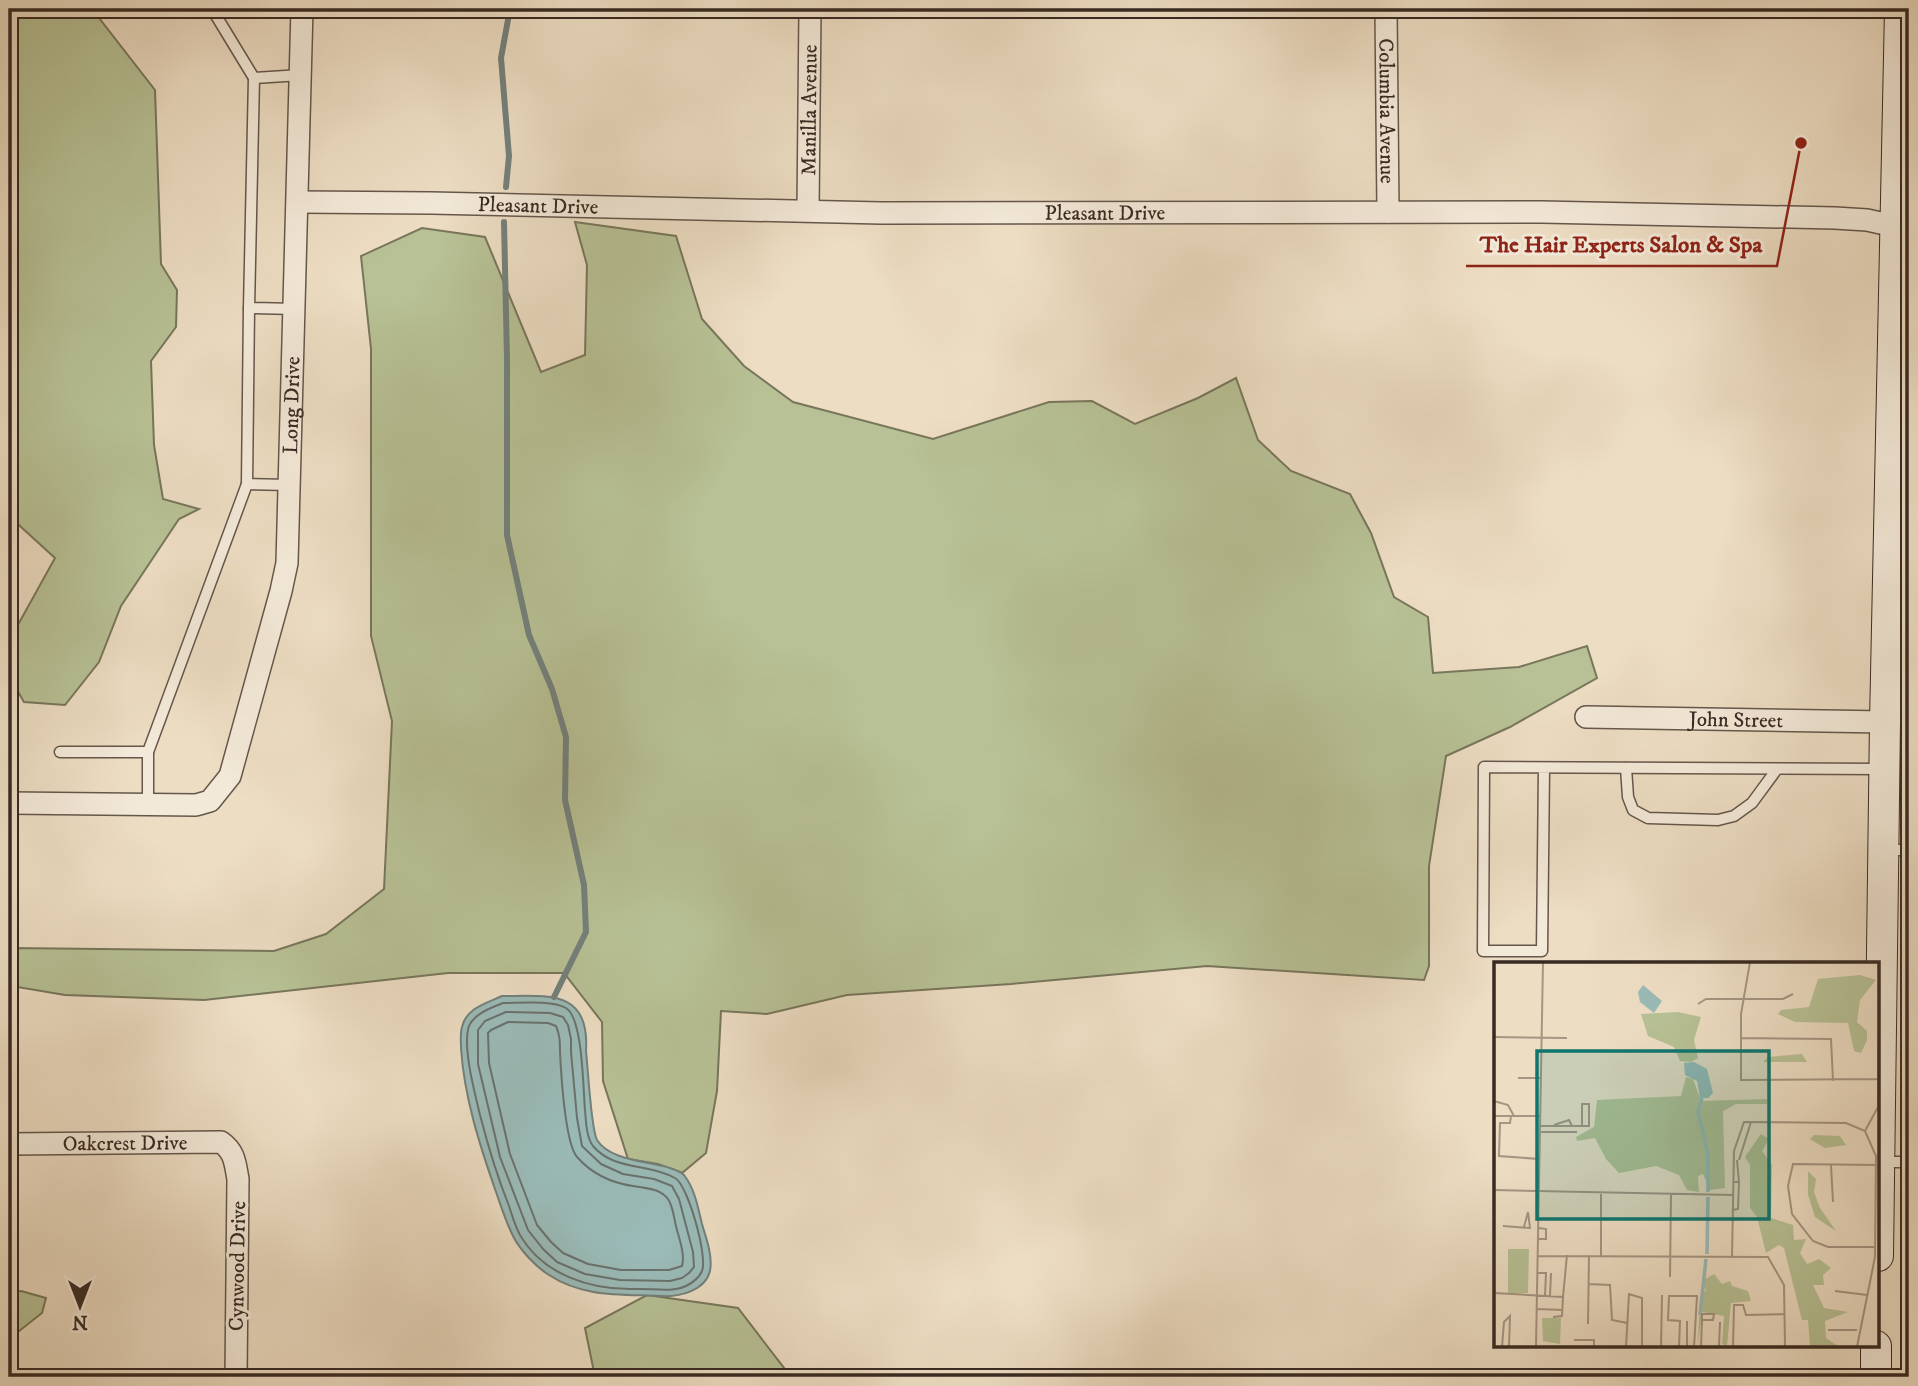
<svg xmlns="http://www.w3.org/2000/svg" width="1918" height="1386" font-family="'IM FELL DW Pica',serif">
	<rect width="100%" height="100%" fill="#edddc3"/>
	<filter id="stains"><feTurbulence type="fractalNoise" baseFrequency=".00286" numOctaves="4"/><feColorMatrix values="0 0 0 0 .2 0 0 0 0 .09 0 0 0 0 .02 0 0 0 .5 -.17"/></filter>
	<radialGradient id="worn" r=".72"><stop offset=".6" stop-color="#630" stop-opacity="0"/><stop offset="1" stop-color="#630" stop-opacity=".3"/></radialGradient>
	<!-- green -->
	<g fill="#b7c195" stroke="#78765c" stroke-width="2">
		<polygon points="9,9 94,9 96,14 155,90 161,264 177,290 176,327 151,361 154,445 163,499 199,509 179,519 121,606 99,662 65,705 24,702 9,676 9,641 55,558 9,516"/>
		<polygon points="575,222 676,236 702,319 744,366 793,402 933,439 1049,402 1092,401 1135,424 1198,398 1236,378 1258,440 1291,471 1350,494 1371,533 1394,597 1428,617 1433,673 1519,667 1587,646 1597,678 1510,727 1446,756 1429,866 1429,966 1424,980 1207,966 1011,984 847,995 767,1014 721,1011 717,1091 706,1153 682,1173 658,1164 628,1159 603,1081 602,1022 564,973 448,973 204,1000 65,995 17,987 12,948 274,951 326,934 384,889 392,721 371,636 371,349 361,256 422,228 485,237 541,372 585,355 587,265"/>
		<polygon points="21,1291 46,1298 42,1313 9,1339 9,1292"/>
		<polygon points="647,1295 738,1308 784,1368 785,1377 595,1377 585,1328"/>
	</g>
	<!-- water -->
	<path fill="#9abbb8" stroke="#73817c" stroke-width="2" d="M502 996C548 996 590 989 586 1051 588 1068 591 1129 597 1140 610 1161 649 1161 670 1168 675 1170 680 1171 684 1175 695 1189 698 1208 702 1224 706 1238 713 1256 710 1271 705 1291 679 1297 662 1296 622 1294 584 1298 549 1275 536 1267 520 1250 513 1236 506 1222 501 1206 496 1192 480 1146 464 1097 461 1048 461 1041 460 1033 462 1027 466 1008 487 1003 502 996Z"/>
	<g fill="none" stroke-linecap="round" stroke-linejoin="round">
		<!-- shore -->
		<g stroke="#69726e" stroke-width="2">
			<path d="M503 1003C520 1003 552 1000 566 1008 583 1018 583 1089 585 1110 586 1120 586 1137 593 1146 614 1171 648 1163 675 1178 688 1185 708 1257 702 1271 699 1278 692 1283 686 1286 671 1293 651 1288 634 1289 591 1290 543 1275 520 1235 515 1226 512 1215 509 1206 497 1176 488 1146 480 1115 475 1094 462 1046 469 1026 475 1013 491 1008 503 1003Z"/>
			<polygon points="506,1012 550,1013 563,1017 568,1025 571,1039 571,1052 577,1118 582,1146 601,1164 623,1174 654,1179 672,1186 679,1199 693,1252 694,1267 689,1273 682,1278 670,1281 620,1280 585,1274 557,1262 543,1249 528,1230 500,1157 478,1064 478,1030 485,1021"/>
			<path d="M508 1022 548 1023 556 1026C560 1035 560 1043 560 1052 561 1073 565 1143 577 1157 592 1174 612 1183 633 1186 642 1188 657 1188 664 1195 673 1201 674 1220 677 1230 680 1241 685 1255 682 1266L669 1270H621L588 1264 563 1253 551 1242 537 1225 510 1154 489 1063 488 1033 491 1030Z"/>
		</g>
		<!-- stream -->
		<g stroke="#73817c" stroke-width="6">
			<polyline points="506,187 509,156 501,58 510,9"/>
			<polyline points="504,222 507,358 507,535 529,635 552,689 566,737 565,800 584,885 586,932 554,997"/>
		</g>
		<!-- lane casing -->
		<g stroke="#65574b" stroke-width="13">
			<g id="lane">
				<polyline points="212,9 254,78"/>
				<polyline points="249,308 247,484 290,485"/>
				<polyline points="295,309 249,308 254,78 301,75"/>
				<polyline points="60,752 148,752"/>
				<polyline points="1544,768 1542,951 1483,951 1484,767 1882,769"/>
				<polyline points="1626,768 1628,797 1633,810 1648,818 1718,820 1734,816 1752,803 1777,769"/>
				<polyline points="148,804 148,752 247,484"/>
				<polyline points="1886,850 1909,850"/>
				<polyline points="1882,1162 1909,1162"/>
			</g>
		</g>
		<!-- street casing -->
		<g stroke="#65574b" stroke-width="24">
			<g id="street">
				<path id="s1" d="M1386 9 1388 212"/>
				<path id="s2" d="M298 202 431 203 881 213 1541 212 1835 218 1867 220 1908 229"/>
				<path id="s3" d="M808 210 810 9"/>
				<path id="s4" d="M1586 717 1885 722"/>
				<path id="s5" d="M9 803 196 805 210 801 230 776 281 591 287 563 302 9"/>
				<path id="s6" d="M9 1144 221 1142C235 1152 235 1163 238 1179L236 1377"/>
			</g>
		</g>
		<!-- secondary casing -->
		<g stroke="#382a23" stroke-width="32">
			<g id="secondary">
				<polyline points="1878,1256 1885,722 1900,9"/>
				<polyline points="1876,1377 1876,1346"/>
			</g>
		</g>
		<!-- lane -->
		<use href="#lane" stroke="#f3e9d8" stroke-width="10"/>
		<!-- street -->
		<use href="#street" stroke="#f3e9d8" stroke-width="21"/>
		<!-- secondary -->
		<use href="#secondary" stroke="#f3e9d8" stroke-width="30"/>
	</g>
	<g text-anchor="middle" stroke-width="6" stroke-linejoin="round" paint-order="stroke">
		<!-- street labels -->
		<g font-size="21" fill="#382a23" stroke="#f3e9d8">
			<text dy="7" stroke="none"><textPath href="#s3" startOffset="100">Manilla Avenue</textPath></text>
			<text dy="7" stroke="none"><textPath href="#s1" startOffset="102">Columbia Avenue</textPath></text>
			<text dy="7" stroke="none"><textPath href="#s2" startOffset="240">Pleasant Drive</textPath></text>
			<text dy="7" stroke="none"><textPath href="#s2" startOffset="807">Pleasant Drive</textPath></text>
			<text dy="7" stroke="none"><textPath href="#s5" startOffset="612">Long Drive</textPath></text>
			<text dy="7" stroke="none"><textPath href="#s4" startOffset="150">John Street</textPath></text>
			<text dy="7" stroke="none"><textPath href="#s6" startOffset="116">Oakcrest Drive</textPath></text>
			<text transform="translate(237 1266) rotate(-89)" y="7">Cynwood Drive</text>
		</g>
	</g>
	<!-- overview -->
	<g transform="translate(1494 962)">
		<rect width="385" height="385" fill="#edddc3"/>
		<path d="M366 13 382 18 366 38 363 60 373 69V78L367 91 360 89 354 61 301 60 284 52 287 48 315 45 324 17ZM184 50 207 55 200 78 204 96 197 100 186 99 180 85 154 74 147 52ZM308 92 313 100H269L274 95ZM192 115 199 117 207 139 273 137V142H242L229 149 231 226 216 228 209 212 204 214 205 230 193 228 185 213 162 204 125 211 112 197 101 176 83 179 82 175 100 165 103 138 187 134ZM267 172 275 177 268 189 278 203 277 256 299 263 300 278 312 277 306 291 313 302 325 297 337 306 329 313 330 323H319L330 346 354 350 331 359 332 376 345 385 316 384 314 358H308L290 286 285 283 272 291 263 255 256 246V203L251 195ZM320 173 346 174 352 183 331 186 316 177ZM314 209 322 217 320 230 326 246 342 269 321 255 314 233ZM14 287H35L34 331H14ZM220 312 228 322 236 319 238 324 254 329 257 339 237 341 233 384 228 382 230 354 208 350 204 383 206 334 212 328 208 319ZM48 356H67L66 382 49 379Z" fill="#b7c195"/>
		<path d="M149 23 168 39 160 51 146 40 144 30ZM200 100 213 107 219 131 214 136H206L203 119 191 113 190 101Z" fill="#9abbb8"/>
		<path fill="none" stroke="#9abbb8" stroke-width="3.5" d="M208 136 204 150 214 192V230M213 292 214 235M206 353 212 297"/>
		<path fill="none" stroke="#a59583" stroke-width="2" d="M256 0 247 52V118L384 117M204 42 212 37H289L299 32M0 75 73 76M247 76 337 77 339 119M24 116H47M0 139 14 143 20 154M0 154H46M17 154 16 161H6L5 194 45 197M60 163 75 158 78 164M47 164H95V142H88V164M371 169 384 145 385 41M47 170H83M243 198 245 220M245 198 257 160M337 203 339 240M0 228 239 233M107 232V294M239 248 244 247 245 220H239M9 264 36 266 34 250 30 265M44 277H52V267L45 266M381 285H334L319 279 298 252 294 224 299 202 382 203M44 294 274 295 290 323 291 385M238 294 240 189 250 160 352 161 371 169 382 194 381 295 363 385M44 311H52L51 334M176 315 177 232M94 322 116 323 118 358 133 361M341 329 373 333M0 331 69 335 68 354 59 355M56 334 57 311M69 335 73 293M43 347 69 348M0 353V385M94 362 95 294M334 368H363M80 378H100V385M8 385 10 360 16 354 15 385M42 385 49 0M132 385 135 332 148 336V385M167 385 168 333M185 385 186 359 174 358 175 334H203L200 385M193 385V359M207 385 208 358V352H220L219 358H208M225 385 226 360M239 385 240 343H249L252 353 291 352"/>
		<path fill="#0f766e" fill-opacity="0.15" stroke="#0f766e" stroke-width="3.5" d="M43 89H275V257H43Z"/>
		<rect width="385" height="385" fill="none" stroke="#382a23" stroke-width="3.5"/>
	</g>
	<!-- callouts -->
	<path fill="none" stroke="#8f2418" stroke-width="2.5" d="M1801 143L1777 266H1466"/>
	<circle fill="#8f2418" stroke="#f3e9d8" stroke-width="2.5" cx="1801" cy="143" r="7"/>
	<g font-size="23" text-anchor="middle" font-weight="bold" fill="#8f2418" stroke="#f3e9d8" stroke-width="6" stroke-linejoin="round" paint-order="stroke">
		<text x="1621" y="252">The Hair Experts Salon &amp; Spa</text>
	</g>
	<!-- margin -->
	<rect width="1918" height="1386" fill="none" stroke="#edddc3" stroke-width="35"/>
	<rect x="10" y="10" width="1897" height="1365" fill="none" stroke="#382a23" stroke-width="3.5"/>
	<rect x="18" y="18" width="1883" height="1351" fill="none" stroke="#382a23" stroke-width="2"/>
	<!-- north arrow -->
	<g transform="translate(80 1306) rotate(180)" stroke="#f3e9d8" stroke-width="5" paint-order="stroke">
	<path d="M0-5L12 26L0 18L-12 26Z" fill="#382a23"/>
	<text y="-10" font-size="19" font-weight="bold" text-anchor="middle" fill="#382a23">N</text>
	</g>
	<rect width="100%" height="100%" filter="url(#stains)"/>
	<rect width="100%" height="100%" fill="url(#worn)"/>
</svg>
